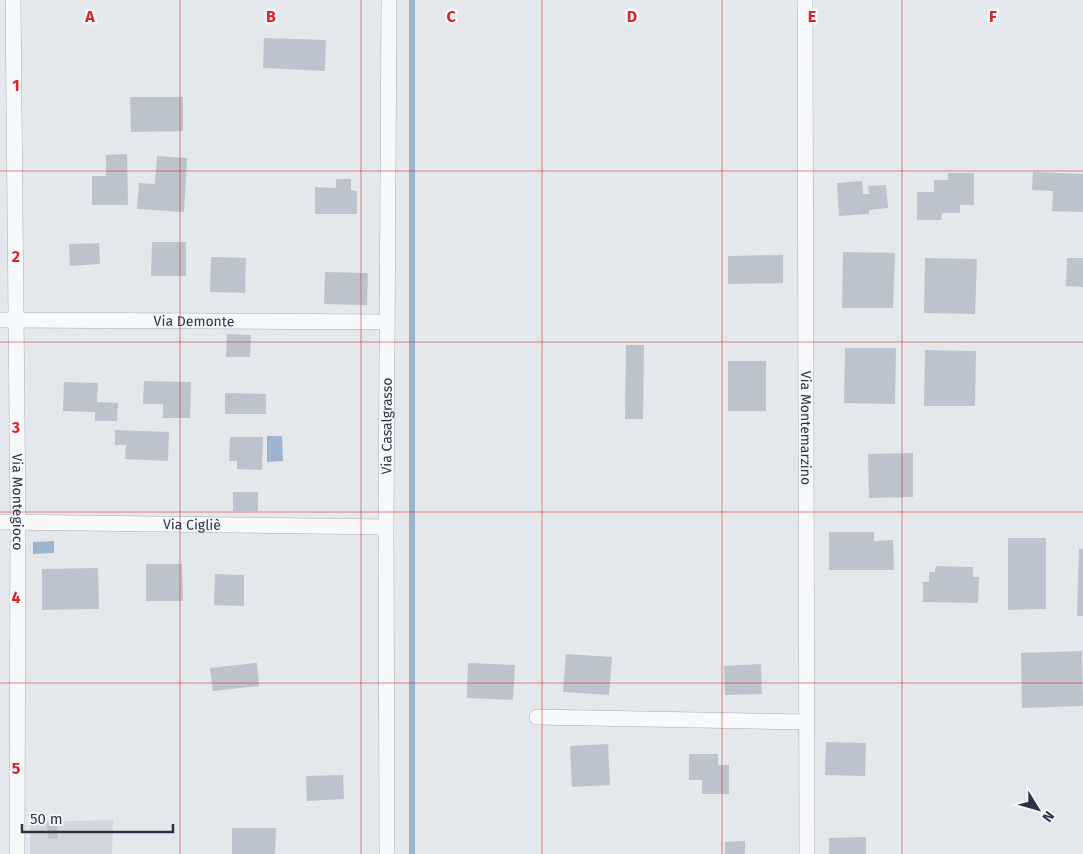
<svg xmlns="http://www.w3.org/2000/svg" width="1083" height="854" font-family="'Fira Sans',sans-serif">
	<rect width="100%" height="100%" fill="#e4e7ec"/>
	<!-- built -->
	<polygon fill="#d2d6de" points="113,820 112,854 30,854 30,822"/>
	<!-- water -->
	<g fill="#9db4cd">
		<polygon points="267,436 282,436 283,461 267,462"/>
		<polygon points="54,541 54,553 33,554 33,542"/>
	</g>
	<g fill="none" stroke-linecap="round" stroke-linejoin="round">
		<!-- stream -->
		<polyline stroke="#9db4cd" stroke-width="6" points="412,854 412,0"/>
	</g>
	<!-- building -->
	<g fill="#bdc3cc">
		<polygon points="264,38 326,40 325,71 263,68"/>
		<polygon points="130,97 183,97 183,131 131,132"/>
		<polygon points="127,154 128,205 92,205 92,176 106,176 106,155"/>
		<polygon points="157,156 187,158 184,212 137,209 139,183 155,184"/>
		<polygon points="1033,172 1083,174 1083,212 1052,211 1053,191 1032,190"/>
		<polygon points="948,173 974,173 974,205 960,205 960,213 942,213 941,220 917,220 917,192 934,192 934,180 948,180"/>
		<polygon points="336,179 351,179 351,190 357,191 357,214 315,214 315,187 336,188"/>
		<polygon points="862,181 863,194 869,194 868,186 886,185 888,208 869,210 869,214 839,216 837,183"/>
		<polygon points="152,242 186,242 186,276 151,276"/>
		<polygon points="99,243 100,264 70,266 69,244"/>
		<polygon points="843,252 895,253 893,308 842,308"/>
		<polygon points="783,255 783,283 728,284 728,256"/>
		<polygon points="211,257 246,258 245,293 210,292"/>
		<polygon points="925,258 977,259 975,314 924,313"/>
		<polygon points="1067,258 1083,258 1083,287 1066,286"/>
		<polygon points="325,272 368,273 367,305 324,304"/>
		<polygon points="227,334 251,335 250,357 226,357"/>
		<polygon points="626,345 644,345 643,419 625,419"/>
		<polygon points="845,348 896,348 895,404 844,403"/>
		<polygon points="925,350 976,351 975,406 924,406"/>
		<rect x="728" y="361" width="38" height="50"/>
		<polygon points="144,381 191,382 190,418 163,418 163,404 143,404"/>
		<polygon points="64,382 98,383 97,402 118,403 117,421 95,421 95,412 63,411"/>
		<polygon points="225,393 266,394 266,414 225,414"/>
		<polygon points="115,430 169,432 168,461 125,459 126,445 115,445"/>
		<polygon points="230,437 263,437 262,470 237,469 237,461 229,461"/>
		<polygon points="913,453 913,497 869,498 868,454"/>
		<rect x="233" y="492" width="25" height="19"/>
		<polygon points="829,532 874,532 874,541 893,540 894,570 829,570"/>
		<polygon points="1008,538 1046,538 1046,609 1008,610"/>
		<polygon points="1079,549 1083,549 1083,616 1077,616"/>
		<polygon points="146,564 182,564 183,601 146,601"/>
		<polygon points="936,566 973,567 973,577 979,577 978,603 923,602 923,582 929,582 929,572 935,572"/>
		<polygon points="98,568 99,609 42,610 42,569"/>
		<polygon points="215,574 244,575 244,606 214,605"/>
		<polygon points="1082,651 1083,706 1022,708 1021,653"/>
		<polygon points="566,654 612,657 609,695 563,692"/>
		<polygon points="257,663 259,686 213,691 210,668"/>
		<polygon points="468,663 515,665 513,700 467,698"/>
		<polygon points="761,664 762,694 725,695 724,666"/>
		<polygon points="826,742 866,743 865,776 825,775"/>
		<polygon points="608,744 610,785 572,787 570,746"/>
		<polygon points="689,754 718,754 718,765 729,765 729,794 702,794 702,780 689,780"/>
		<polygon points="343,775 344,799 307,801 306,776"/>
		<polygon points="47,823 57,823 58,838 48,839"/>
		<polygon points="232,828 276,828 275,854 232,854"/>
		<polygon points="866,837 866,854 829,854 829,838"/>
		<polygon points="745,841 745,854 725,854 725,842"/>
	</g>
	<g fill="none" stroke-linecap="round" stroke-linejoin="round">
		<!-- street casing -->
		<g stroke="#a8aeb7" stroke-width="16">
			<g id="street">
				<path id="s1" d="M13 0 18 522 17 854"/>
				<path id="s2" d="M805 0 807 854"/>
				<path id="s3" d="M0 320 387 322"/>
				<path id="s4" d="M0 522 386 527"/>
				<polyline points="537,717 806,722"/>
				<path id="s5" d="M387 854 386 527 389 0"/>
			</g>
		</g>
		<!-- street -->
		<use href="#street" stroke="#f7f8fa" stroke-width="15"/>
	</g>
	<!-- grid -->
	<path fill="none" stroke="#d62828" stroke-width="1" stroke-opacity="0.55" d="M180 0V854M361 0V854M542 0V854M722 0V854M902 0V854M0 171H1083M0 342H1083M0 512H1083M0 683H1083"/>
	<g text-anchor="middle" stroke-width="5" stroke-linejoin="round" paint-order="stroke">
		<!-- street labels -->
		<g font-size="14" fill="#2a3446" stroke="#f4f6f9">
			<text dy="5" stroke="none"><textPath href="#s3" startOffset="194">Via Demonte</textPath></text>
			<text dy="5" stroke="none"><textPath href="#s5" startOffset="428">Via Casalgrasso</textPath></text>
			<text dy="5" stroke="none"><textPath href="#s2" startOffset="428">Via Montemarzino</textPath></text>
			<text dy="5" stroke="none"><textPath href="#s1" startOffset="502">Via Montegioco</textPath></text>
			<text dy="5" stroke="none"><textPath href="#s4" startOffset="192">Via Cigliè</textPath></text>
		</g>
	</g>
	<g font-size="16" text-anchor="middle" font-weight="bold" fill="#d62828" stroke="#f4f6f9" stroke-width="5" stroke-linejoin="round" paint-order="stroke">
		<text x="90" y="22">A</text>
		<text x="271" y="22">B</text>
		<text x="451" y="22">C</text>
		<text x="632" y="22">D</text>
		<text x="812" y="22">E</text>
		<text x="993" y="22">F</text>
		<text x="16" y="91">1</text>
		<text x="16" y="262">2</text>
		<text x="16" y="433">3</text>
		<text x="16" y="603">4</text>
		<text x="16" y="774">5</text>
	</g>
	<!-- north arrow -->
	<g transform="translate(1038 809) rotate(127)" stroke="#f4f6f9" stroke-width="4" paint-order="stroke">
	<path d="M0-4L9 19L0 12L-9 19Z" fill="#2a3446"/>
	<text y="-8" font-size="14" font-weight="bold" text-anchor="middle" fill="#2a3446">N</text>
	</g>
	<!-- scale -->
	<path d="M22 824v8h151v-8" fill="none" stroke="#2a3446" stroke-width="2.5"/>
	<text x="30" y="824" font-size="15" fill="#2a3446" stroke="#f4f6f9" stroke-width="4" paint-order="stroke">50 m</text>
</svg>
